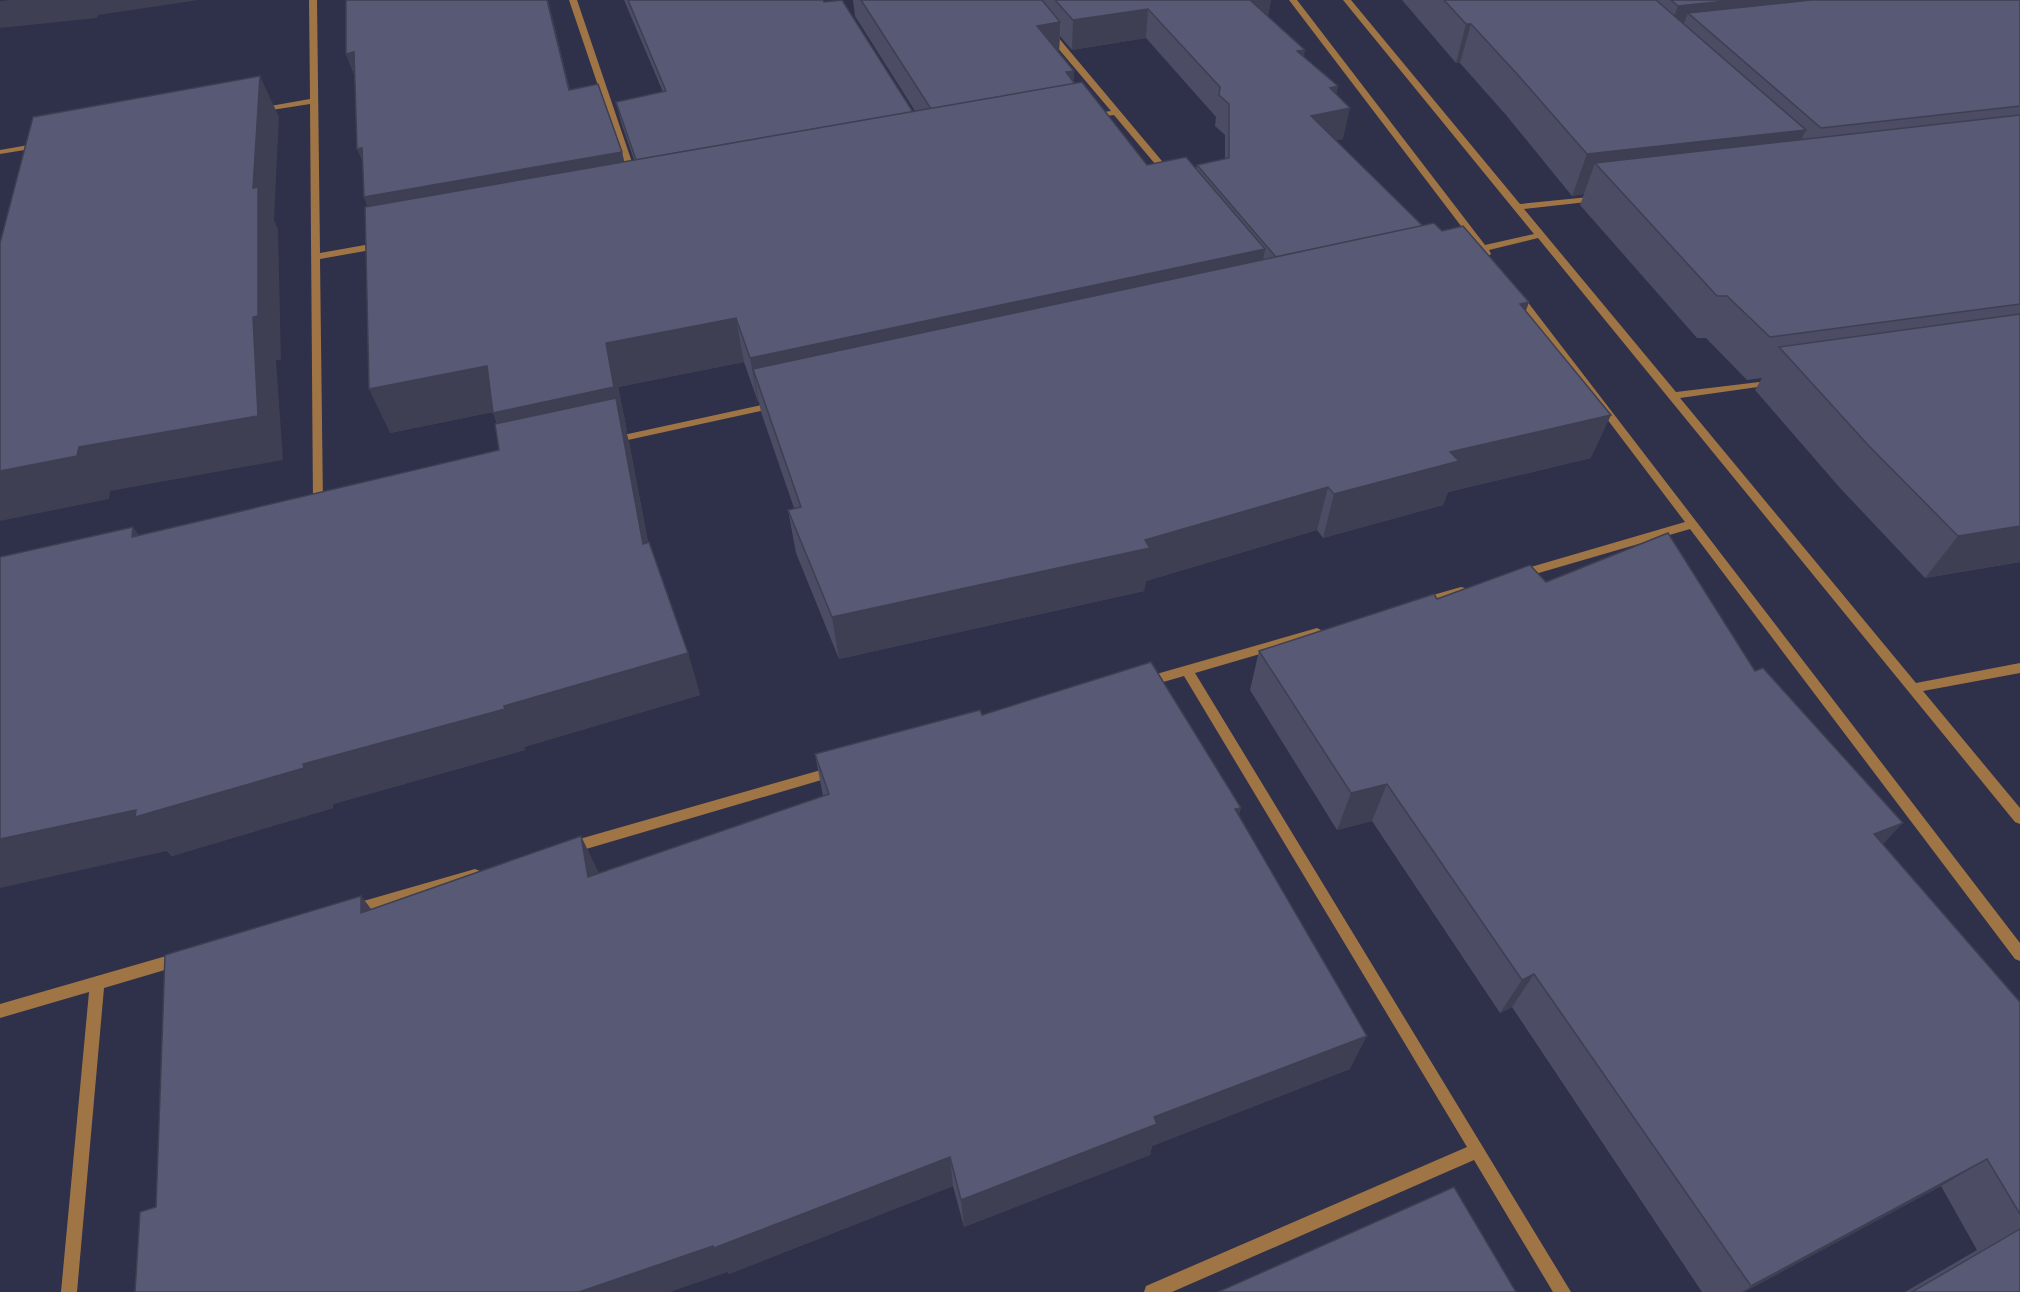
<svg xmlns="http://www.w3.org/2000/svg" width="2020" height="1292" font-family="Roboto,sans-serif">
	<rect width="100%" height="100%" fill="#2f3049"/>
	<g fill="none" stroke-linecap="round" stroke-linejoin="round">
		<!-- street -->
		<g fill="#a07545" fill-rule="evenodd">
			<polygon points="309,0 317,0 320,253 382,242 386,245 382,248 320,259 323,505 318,509 313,505 310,104 259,112 255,110 259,108 310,99"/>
			<polygon points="569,0 577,0 637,177 636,179 629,177"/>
			<polygon points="1289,0 1297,0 1485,245 1534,234 1343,0 1351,0 1520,204 1599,196 1600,198 1596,201 1524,209 1676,392 1776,380 1777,382 1772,385 1680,398 1916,683 2020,663 2020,673 1923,691 2020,808 2020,824 2015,822 1538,238 1489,250 1491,254 1487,257 1481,252 1466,254 1466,250 1477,247"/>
			<polygon points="1046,30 1052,30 1172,173 1172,177 1166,177 1114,115 1090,118 1090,114 1111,111 1046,34"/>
			<polygon points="40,143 44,145 43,147 0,154 0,150"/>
			<polygon points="1517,291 1520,292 2020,943 2020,961 2015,959 1690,529 1521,578 1517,577 1515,574 1517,571 1685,522 1514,296 1514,292"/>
			<polygon points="775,402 780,405 779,407 614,443 609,440 614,437"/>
			<polygon points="1461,587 1465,588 1467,591 1465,594 1423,606 1417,602 1419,599"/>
			<polygon points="1317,628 1321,630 1323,633 1321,636 1195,673 1571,1292 1553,1292 1474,1160 1172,1292 1144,1292 1146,1286 1467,1147 1184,676 1146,687 1142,685 1140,682 1142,679 1146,677"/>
			<polygon points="835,766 840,767 841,771 840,775 835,776 569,854 564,852 562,848 564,844 569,842"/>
			<polygon points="475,869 480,871 482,875 480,879 475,881 353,916 348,914 346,910 348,906 353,904"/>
			<polygon points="180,952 185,954 187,959 185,964 104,988 77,1292 61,1292 89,992 0,1018 0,1004"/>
		</g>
	</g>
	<!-- wall -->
	<g fill="#4c4d65" fill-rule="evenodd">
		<path d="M548 0 570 90 622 152 624 162 634 160 621 122 616 102 663 92 624 0H823L913 112 915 111 855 16 853 0H1271L1268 16 1304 57 1338 86 1336 94 1343 139 1336 140 1423 226 1526 311 1591 458 1448 492 1443 505 1323 538 1317 530 1146 581 1144 591 839 659 796 553 788 510 794 508 761 412 759 402H758L744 362 618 387 627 431H626L629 442 648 542 688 653 700 695 524 747 525 750 333 804V808L172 856 167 851 139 535 499 450 497 424 493 412 390 433 368 207 364 197 363 163 354 74 346 54ZM1060 36 1072 50 1146 38 1216 117 1215 126 1225 135V159L1197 165 1196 169 1147 165 1074 83 1059 52Z"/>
		<polygon points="1402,0 2020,0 2020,562 1925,578 1840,488 1755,390 1762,378 1747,380 1706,338 1697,338 1580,205 1584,194 1572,196 1506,115 1460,63 1456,63"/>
		<polygon points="1546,582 1755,671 1883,844 2020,1002 2020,1292 1905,1292 1977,1250 1941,1186 1744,1292 1702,1292 1512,1007 1500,1013 1372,821 1337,830 1250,690 1259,651 1437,599"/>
		<polygon points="982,715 1239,815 1350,1069 1152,1146 1150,1155 964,1227 953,1186 729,1274 728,1272 156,1207 361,896 372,910 599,874 823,796 815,754"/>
	</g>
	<!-- shaded-wall -->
	<g fill="#3e3f52">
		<polygon points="12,0 199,0 98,15 97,18 0,28 0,1"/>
		<polygon points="547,0 548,0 580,131 569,90"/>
		<polygon points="1247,0 1271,0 1267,23"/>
		<polygon points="1735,0 2020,0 1688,13 1676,43 1663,45 1678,6"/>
		<polygon points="1148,9 1146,38 1072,50 1073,20"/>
		<polygon points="1060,22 1059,52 1037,26"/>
		<polygon points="1466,24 1471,24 1460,63 1456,63"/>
		<polygon points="1305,50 1300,80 1297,51"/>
		<polygon points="354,52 362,94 346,54"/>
		<polygon points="1074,71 1074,85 1066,72"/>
		<polygon points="260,76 279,117 274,220 278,229 281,360 276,360 283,460 110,491 109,499 0,521 0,471 79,447 253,317 253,188"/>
		<polygon points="1338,86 1333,111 1350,108 1343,139 1306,147 1311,116 1330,88"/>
		<polygon points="1806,130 1786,170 1595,163 1584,194 1572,196 1587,154"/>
		<polygon points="362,148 374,190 357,149"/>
		<polygon points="622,152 632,194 382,239 364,197"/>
		<polygon points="1265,249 1258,292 753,369 759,402 758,402 750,358"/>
		<polygon points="1529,302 1514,345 1520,304"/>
		<polygon points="736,318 744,362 618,387 627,431 626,431 629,442 656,587 510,456 493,413 606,343"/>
		<polygon points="487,366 503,410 390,433 369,389"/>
		<polygon points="1611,415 1591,458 1448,492 1443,505 1323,538 1334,494 1450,452"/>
		<polygon points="1328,487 1317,530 1146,581 1144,591 839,659 832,617 1145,540"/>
		<polygon points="2020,526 2020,562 1925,578 1958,536"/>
		<polygon points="133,527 165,571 132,537"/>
		<polygon points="688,653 700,695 524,747 525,750 333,804 333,808 172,856 167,851 0,888 0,839 303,764"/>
		<polygon points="1387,784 1372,821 1337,830 1351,793"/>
		<polygon points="1241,808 1231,847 1235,809"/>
		<polygon points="1903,823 1868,860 1874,834"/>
		<polygon points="581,836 600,875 588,877"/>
		<polygon points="361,896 389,933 361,913"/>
		<polygon points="1534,974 1512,1007 1500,1013 1522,980"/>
		<polygon points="1367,1036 1350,1069 1152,1146 1150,1155 964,1227 961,1200 1154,1117"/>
		<polygon points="950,1157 953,1186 729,1274 728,1272 670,1292 579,1292"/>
		<polygon points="1987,1159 1941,1186 1744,1292 1741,1292"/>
	</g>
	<!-- building -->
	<g fill="#585a75" stroke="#3e3f52" stroke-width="1.5">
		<polygon points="346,0 547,0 569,90 598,84 622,152 364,197 362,148 357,149 354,52 346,54"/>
		<polygon points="628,0 823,0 824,2 842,0 913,112 636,160 616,102 666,91"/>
		<polygon points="861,0 1042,0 1060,22 1037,26 1074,71 1066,72 1075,84 931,109"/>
		<polygon points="1055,0 1250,0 1305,50 1297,51 1338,86 1330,88 1350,108 1311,116 1423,226 1276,257 1197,165 1229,158 1229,104 1219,95 1220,87 1148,9 1073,20"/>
		<polygon points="1444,0 1656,0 1806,130 1587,154 1518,75 1471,24 1466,24"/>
		<polygon points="1671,0 1735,0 1678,6"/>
		<polygon points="1811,0 2020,0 2020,106 1821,128 1688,13"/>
		<polygon points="260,76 253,188 258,187 258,316 253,317 258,416 79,447 77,456 0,471 0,243 33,117"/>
		<polygon points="1082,82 1147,165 1186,157 1265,249 750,358 736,318 606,343 614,387 493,413 487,366 369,389 365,207"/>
		<polygon points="2020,115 2020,304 1770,337 1727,296 1717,296 1595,163"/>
		<polygon points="1434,223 1442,231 1463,226 1529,302 1520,304 1611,415 1450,452 1459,461 1334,494 1328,487 1145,540 1150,548 832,617 788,510 801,507 753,369"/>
		<polygon points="2020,314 2020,526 1958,536 1869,446 1779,347"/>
		<polygon points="616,398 643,544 649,542 688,653 504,706 505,709 303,764 304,768 135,817 136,810 0,839 0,557 133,527 132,537 499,450 495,424"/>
		<polygon points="1668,533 1755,671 1763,668 1903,823 1874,834 2020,1002 2020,1214 1987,1159 1751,1286 1534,974 1522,980 1387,784 1351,793 1259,651 1434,594 1437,599 1530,565 1546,582"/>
		<polygon points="1151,662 1241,808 1235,809 1367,1036 1154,1117 1157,1124 961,1200 950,1157 714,1248 713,1246 579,1292 135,1292 140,1212 156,1207 165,955 361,896 361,913 581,836 588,877 829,794 815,754 980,710 982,715"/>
		<polygon points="1454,1187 1516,1292 1218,1292"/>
		<polygon points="2020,1229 2020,1292 1912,1292"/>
	</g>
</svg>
